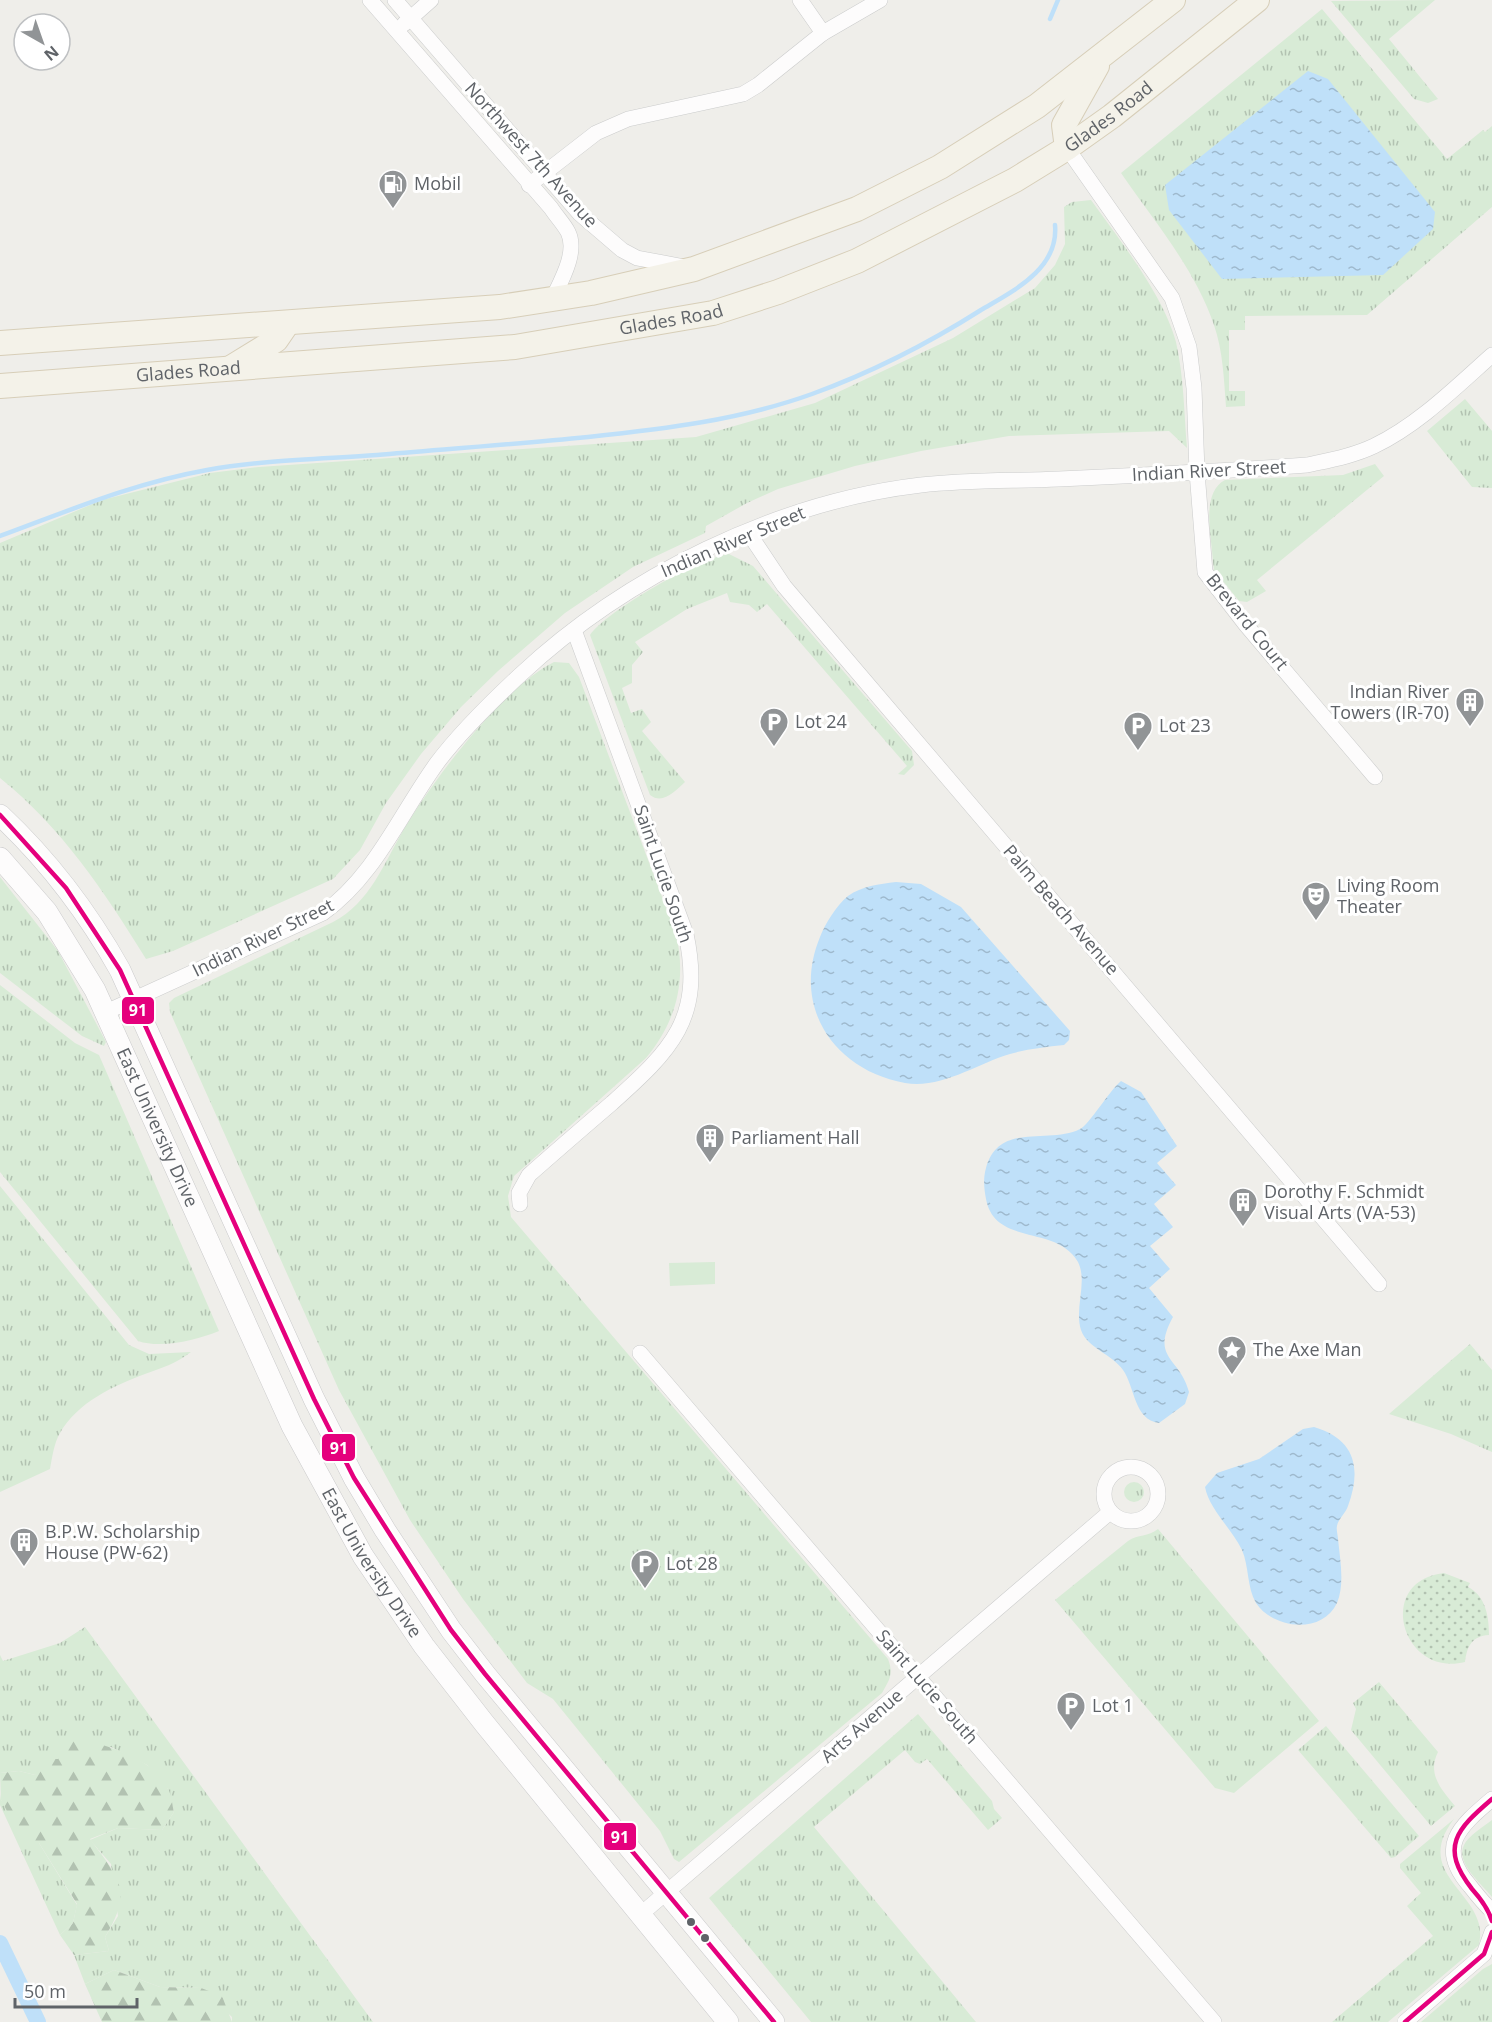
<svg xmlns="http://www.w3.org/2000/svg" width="1492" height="2022" font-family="'Open Sans',sans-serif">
	<defs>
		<pattern id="grass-tufts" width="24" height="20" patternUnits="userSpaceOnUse" patternTransform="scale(1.5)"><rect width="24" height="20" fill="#d8ebd6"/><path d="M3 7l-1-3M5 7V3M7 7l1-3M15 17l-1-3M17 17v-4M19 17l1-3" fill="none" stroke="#b2c2b1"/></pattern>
		<pattern id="forest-firs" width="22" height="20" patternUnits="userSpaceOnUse" patternTransform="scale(1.5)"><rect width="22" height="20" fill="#d8ebd6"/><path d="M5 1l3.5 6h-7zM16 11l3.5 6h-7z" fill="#b2c2b1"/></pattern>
		<pattern id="park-dots" width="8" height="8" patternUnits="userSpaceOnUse" patternTransform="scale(1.5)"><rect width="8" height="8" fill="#d8ebd6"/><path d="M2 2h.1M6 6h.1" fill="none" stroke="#b2c2b1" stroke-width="1.8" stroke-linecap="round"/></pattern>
		<pattern id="water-ripples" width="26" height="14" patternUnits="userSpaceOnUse" patternTransform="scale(1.5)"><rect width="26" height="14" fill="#bfe0f9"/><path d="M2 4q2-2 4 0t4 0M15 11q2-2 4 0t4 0" fill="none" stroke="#9eb9cd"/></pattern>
	</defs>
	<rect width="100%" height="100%" fill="#efeeea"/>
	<!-- grass -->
	<g fill="url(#grass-tufts)">
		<polygon points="1435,0 1389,39 1438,99 1428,103 1414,99 1331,1"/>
		<path d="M1322 9 1447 159 1483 130 1485 132 1492 126V207L1367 315 1245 316V330H1229V391H1245V406L1226 407C1224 380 1223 351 1214 325 1195 269 1154 221 1121 173Z"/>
		<path d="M1091 200C1119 239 1164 296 1176 342 1184 377 1184 413 1187 448L1169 431 1009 436 921 451 855 466 778 489 747 503 706 526 705 533 633 567 565 613 498 671 461 707 421 754 386 803 360 850 333 879 173 951 146 959C104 891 62 828 0 778V543L102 500 210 473 259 467 696 437 815 403 953 338 1035 288 1055 265 1065 244 1064 207 1072 202Z"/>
		<polygon points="1465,399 1492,431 1492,488 1472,487 1427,431"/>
		<path d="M1375 464 1384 476 1257 580 1266 591 1247 602 1239 601 1214 570 1213 562C1212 538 1200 493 1225 480L1343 475Z"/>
		<path d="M729 554 753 566 912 751 914 765 904 775 898 774 907 766 767 604 757 612 749 605 730 602 727 593 687 609 635 642 643 652 632 665V683L622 688 631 713 642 709 651 722 642 731 685 782C675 791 663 805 650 795L590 635C608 610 699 558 729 554Z"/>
		<path d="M554 662 569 663 579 677 676 934C687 981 676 1022 646 1058L514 1176 508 1196 511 1217 888 1659C894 1674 889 1681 882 1693L679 1862 674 1859 660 1831 553 1699 527 1683 463 1599 410 1520 339 1390 170 1012 169 1003 174 998 333 922C370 903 384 863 404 829 434 779 502 688 554 662Z"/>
		<polygon points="0,877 58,951 106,1042 104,1046 82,1036 0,973"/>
		<path d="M0 985 75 1043 99 1055 219 1331C197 1340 161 1349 138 1341L0 1172Z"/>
		<path d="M0 1186 129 1345 149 1354 191 1352C177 1363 162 1368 145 1374 113 1386 78 1402 60 1433 54 1443 52 1458 50 1469L0 1492Z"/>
		<polygon points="1470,1344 1492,1370 1492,1452 1451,1434 1389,1414"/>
		<circle cx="1134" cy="1492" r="10"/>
		<path d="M1158 1529 1319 1721 1234 1793 1215 1788 1055 1600 1128 1541C1138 1534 1148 1537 1158 1529Z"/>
		<polygon points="85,1627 373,2022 232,2022 232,2017 201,1988 160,1987 114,1970 85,1984 74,1955 109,1951 105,1937 118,1916 111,1864 90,1840 118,1828 162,1830 174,1812 168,1789 147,1765 111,1747 58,1759 35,1775 19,1771 0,1773 0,1655 3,1661 60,1643"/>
		<path d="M1379 1682 1438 1752C1427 1774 1441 1789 1455 1806L1431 1826 1351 1730 1356 1709 1353 1703Z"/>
		<polygon points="918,1714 992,1801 994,1809 1002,1818 988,1830 927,1759 920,1764 915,1762 905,1750 814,1827 976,2022 811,2022 709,1898"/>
		<polygon points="1326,1726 1419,1836 1395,1857 1391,1858 1298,1750"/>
		<polygon points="0,1794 1,1800 39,1843 77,1905 73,1923 60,1935 0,1805"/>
		<path d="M1454 1819C1409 1877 1492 1894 1479 1945L1388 2022H1332L1433 1936 1407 1906 1421 1893 1400 1868V1864Z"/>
		<path d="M1492 1820V1897C1482 1884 1455 1863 1464 1845 1468 1836 1484 1826 1492 1820Z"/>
		<polygon points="1492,1964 1492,2022 1421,2022 1483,1969"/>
	</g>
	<!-- forest -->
	<g fill="url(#forest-firs)">
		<path d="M74 1737C106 1746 152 1756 168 1789 172 1795 172 1805 174 1812L162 1830 118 1828 90 1839C119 1878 134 1890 105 1937L109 1951 74 1955 60 1935 73 1923 77 1904 39 1843 22 1838 1 1800 0 1773 19 1771 35 1775 45 1759H58L63 1739Z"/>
		<polygon points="114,1970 160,1987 201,1988 222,1996 232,2022 102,2022 85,1984"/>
	</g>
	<!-- park -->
	<path fill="url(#park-dots)" d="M1444 1573 1470 1583 1468 1587C1486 1596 1489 1617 1489 1635 1472 1636 1467 1646 1465 1662 1402 1678 1374 1581 1444 1573Z"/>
	<!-- pitch -->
	<polygon fill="#d8ebd6" points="715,1262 715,1284 670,1286 669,1263"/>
	<!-- water -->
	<g fill="url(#water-ripples)">
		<polygon points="1308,71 1328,79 1435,212 1433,229 1383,275 1222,279 1169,210 1165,185"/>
		<path d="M896 882 921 884 961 907 1070 1031 1069 1040 1064 1045C1046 1047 1027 1049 1010 1054 976 1064 942 1089 905 1083 834 1070 791 1007 820 937 825 924 836 906 848 896 862 886 879 884 896 882Z"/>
		<path d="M1121 1081 1141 1092 1177 1146 1157 1163 1176 1185 1154 1204 1173 1227 1150 1246 1170 1269 1149 1288 1173 1317C1150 1359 1180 1357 1189 1392L1185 1404 1159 1423C1134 1420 1135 1387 1123 1370 1112 1354 1087 1348 1081 1330 1074 1308 1088 1282 1078 1262 1057 1224 995 1247 986 1199 984 1189 983 1178 986 1168 999 1121 1049 1145 1080 1129 1089 1125 1109 1091 1121 1081Z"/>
		<path d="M1314 1427C1355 1439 1362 1468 1348 1506 1346 1513 1338 1519 1337 1526 1336 1529 1338 1536 1338 1539 1340 1559 1345 1584 1337 1603 1322 1635 1273 1629 1256 1603 1247 1588 1249 1566 1242 1550 1232 1529 1209 1509 1205 1487L1217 1473 1259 1459 1303 1429Z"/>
	</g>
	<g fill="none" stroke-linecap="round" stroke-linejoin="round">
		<!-- stream -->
		<g stroke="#bfe0f9" stroke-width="4.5">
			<polyline points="1050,19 1058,0"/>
			<path d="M0 536C68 511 134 483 207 470 262 460 321 459 377 455 448 449 518 444 588 437 664 429 740 420 812 394 870 373 929 343 981 310 1013 291 1059 269 1055 225"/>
		</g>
		<!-- canal -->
		<polyline stroke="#bfe0f9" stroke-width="16" points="0,1943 38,2022"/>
		<!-- street casing -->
		<g stroke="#cbcccc" stroke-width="16">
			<g id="street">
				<path d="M370 0 551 208C556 216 564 224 568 232 578 252 561 281 552 300"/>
				<polyline points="395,0 580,214 622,250 637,258 685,267"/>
				<polyline points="800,0 823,33"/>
				<polyline points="404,24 431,0"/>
				<polyline points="1067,148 1172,298 1189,347 1194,388 1197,472 1205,572 1246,625 1375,777"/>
				<polyline points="529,185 596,133 628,119 743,94 758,85 823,33 880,0"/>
				<polyline points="748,532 784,586 1379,1284"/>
				<path d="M106 1012 323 913C375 876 400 814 437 763 461 731 491 702 520 675 626 576 776 502 921 485 967 480 1013 481 1059 479 1142 475 1225 471 1307 465 1330 460 1353 456 1374 446 1418 425 1456 387 1492 355"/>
				<path d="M520 1204 519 1193 529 1175C556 1151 584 1127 612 1103 671 1050 704 1019 686 934L574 630"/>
				<polyline points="640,1353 1214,2022"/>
				<circle cx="1131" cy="1494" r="27"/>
				<path d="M1492 1799C1459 1827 1436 1847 1470 1886 1477 1895 1484 1904 1492 1911"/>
				<polyline points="640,1915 1110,1512"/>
				<polyline points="1405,2022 1484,1954 1492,1932"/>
			</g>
		</g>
		<!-- secondary casing -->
		<g stroke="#cacacb" stroke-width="22">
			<g id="secondary">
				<path d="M0 815C49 861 87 911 120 970L314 1399 354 1478 385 1530 451 1630 485 1674 774 2022"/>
				<path id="s1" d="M0 858 47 912 95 990 292 1426 363 1556 424 1646 484 1723 728 2022"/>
			</g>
		</g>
		<!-- primary casing -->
		<g stroke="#d7ceb8" stroke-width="26">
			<g id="primary">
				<polyline points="1067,148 1064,125 1097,66"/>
				<polyline points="0,343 500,307 591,293 694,269 857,209 940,167 1037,106 1173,0"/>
				<polyline points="232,367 276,340 287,324"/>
				<path id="s2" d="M0 386 515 347 713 313 778 292 857 261 1015 180 1067 148 1112 116 1257 0"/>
			</g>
		</g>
		<!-- street -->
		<use href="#street" stroke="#fdfcfc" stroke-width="15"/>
		<!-- secondary -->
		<use href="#secondary" stroke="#fdfcfc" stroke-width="21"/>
		<!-- primary -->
		<use href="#primary" stroke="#f4f2e9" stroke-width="24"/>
		<!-- bus-1 casing -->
		<g stroke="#fff" stroke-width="9">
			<g id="bus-1">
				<polyline points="0,815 66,888 120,970 314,1399 354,1478 451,1630 485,1674 774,2022"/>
				<path d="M1492 1799C1457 1829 1439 1847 1472 1889 1481 1899 1488 1908 1492 1921"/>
				<polyline points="1405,2022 1484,1954 1492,1932"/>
			</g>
		</g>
		<!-- bus-1 -->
		<use href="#bus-1" stroke="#e5007d" stroke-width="4.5"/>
	</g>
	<!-- icons -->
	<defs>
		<g id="fuel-pin" transform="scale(1.5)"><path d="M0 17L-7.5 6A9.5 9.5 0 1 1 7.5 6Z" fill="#919496" stroke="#fff"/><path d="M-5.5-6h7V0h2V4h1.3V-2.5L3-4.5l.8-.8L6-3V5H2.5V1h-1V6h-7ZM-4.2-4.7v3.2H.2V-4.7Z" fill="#fff"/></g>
		<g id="building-pin" transform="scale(1.5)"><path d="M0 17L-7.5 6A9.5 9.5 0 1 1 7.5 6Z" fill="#919496" stroke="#fff"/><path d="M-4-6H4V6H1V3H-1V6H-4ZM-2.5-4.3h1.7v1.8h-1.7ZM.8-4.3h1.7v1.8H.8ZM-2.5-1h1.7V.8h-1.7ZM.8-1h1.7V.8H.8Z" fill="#fff"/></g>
		<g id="parking-pin" transform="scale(1.5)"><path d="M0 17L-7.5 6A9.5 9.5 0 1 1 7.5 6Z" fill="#919496" stroke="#fff"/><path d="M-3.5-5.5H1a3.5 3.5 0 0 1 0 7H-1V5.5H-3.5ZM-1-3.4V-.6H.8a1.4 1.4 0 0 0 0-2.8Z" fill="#fff"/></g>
		<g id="theatre-pin" transform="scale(1.5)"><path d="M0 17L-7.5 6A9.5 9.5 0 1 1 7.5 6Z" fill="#919496" stroke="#fff"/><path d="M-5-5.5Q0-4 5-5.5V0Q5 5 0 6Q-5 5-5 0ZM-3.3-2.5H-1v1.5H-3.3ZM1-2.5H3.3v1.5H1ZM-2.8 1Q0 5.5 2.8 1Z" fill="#fff"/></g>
		<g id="sight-pin" transform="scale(1.5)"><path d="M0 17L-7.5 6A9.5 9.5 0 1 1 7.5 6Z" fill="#919496" stroke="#fff"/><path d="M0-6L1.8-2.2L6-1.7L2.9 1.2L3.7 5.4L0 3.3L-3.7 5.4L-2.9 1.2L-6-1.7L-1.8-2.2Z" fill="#fff"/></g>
	</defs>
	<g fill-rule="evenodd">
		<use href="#fuel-pin" x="393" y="184"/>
		<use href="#building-pin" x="1470" y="702"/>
		<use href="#parking-pin" x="774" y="722"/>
		<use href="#parking-pin" x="1138" y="726"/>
		<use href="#theatre-pin" x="1316" y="896"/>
		<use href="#building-pin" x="710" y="1138"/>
		<use href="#building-pin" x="1243" y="1202"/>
		<use href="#sight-pin" x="1232" y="1350"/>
		<use href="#building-pin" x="24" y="1542"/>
		<use href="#parking-pin" x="645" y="1564"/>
		<use href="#parking-pin" x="1071" y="1706"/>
	</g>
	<!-- markers -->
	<g fill="#5f6368" stroke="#fff" stroke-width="2">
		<circle cx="691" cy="1922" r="5"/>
		<circle cx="705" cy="1938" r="5"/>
	</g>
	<g text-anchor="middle" stroke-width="6" stroke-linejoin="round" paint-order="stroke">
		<!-- street labels -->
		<g font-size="18" fill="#5f6368" stroke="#fff">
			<text dy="6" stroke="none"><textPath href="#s2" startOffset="1161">Glades Road</textPath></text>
			<text transform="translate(531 155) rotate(48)" y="6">Northwest 7th Avenue</text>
			<text dy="6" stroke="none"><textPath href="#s2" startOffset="675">Glades Road</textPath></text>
			<text dy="6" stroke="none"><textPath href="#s2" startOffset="189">Glades Road</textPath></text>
			<text transform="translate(1209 471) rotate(-3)" y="6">Indian River Street</text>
			<text transform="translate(733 542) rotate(-23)" y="6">Indian River Street</text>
			<text transform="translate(1247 622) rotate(51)" y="6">Brevard Court</text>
			<text transform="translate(663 874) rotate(71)" y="6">Saint Lucie South</text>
			<text transform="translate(1061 910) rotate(49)" y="6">Palm Beach Avenue</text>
			<text transform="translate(263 938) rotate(-26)" y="6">Indian River Street</text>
			<text dy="6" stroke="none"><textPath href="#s1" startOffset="314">East University Drive</textPath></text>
			<text dy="6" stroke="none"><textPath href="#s1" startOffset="800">East University Drive</textPath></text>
			<text transform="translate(927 1687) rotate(49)" y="6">Saint Lucie South</text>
			<text transform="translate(862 1726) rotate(-41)" y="6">Arts Avenue</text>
		</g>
		<!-- poi labels -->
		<g font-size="18" fill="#5f6368" stroke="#fff" text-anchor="start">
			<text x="414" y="190">Mobil</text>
			<text x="1449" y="698" text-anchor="end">Indian River<tspan x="1449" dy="21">Towers (IR-70)</tspan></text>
			<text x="795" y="728">Lot 24</text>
			<text x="1159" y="732">Lot 23</text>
			<text x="1337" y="892">Living Room<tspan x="1337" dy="21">Theater</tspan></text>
			<text x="731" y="1144">Parliament Hall</text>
			<text x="1264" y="1198">Dorothy F. Schmidt<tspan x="1264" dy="21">Visual Arts (VA-53)</tspan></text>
			<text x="1253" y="1356">The Axe Man</text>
			<text x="45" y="1538">B.P.W. Scholarship<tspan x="45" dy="21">House (PW-62)</tspan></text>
			<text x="666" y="1570">Lot 28</text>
			<text x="1092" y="1712">Lot 1</text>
		</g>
	</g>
	<g stroke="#fff" stroke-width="2">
		<rect x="121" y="996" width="34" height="29" rx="6" fill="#e5007d"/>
		<rect x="321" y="1433" width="35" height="29" rx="6" fill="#e5007d"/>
		<rect x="603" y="1822" width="34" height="29" rx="6" fill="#e5007d"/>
	</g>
	<g font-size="16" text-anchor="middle" font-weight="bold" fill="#fff">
		<text x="138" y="1016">91</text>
		<text x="339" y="1454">91</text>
		<text x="620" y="1843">91</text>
	</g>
	<!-- north arrow -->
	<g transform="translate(42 42) rotate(140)"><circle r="28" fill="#ffffff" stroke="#bfc1c3" stroke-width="1.5"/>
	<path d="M0-4.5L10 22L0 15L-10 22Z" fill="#919496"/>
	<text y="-9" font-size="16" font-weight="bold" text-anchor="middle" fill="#5f6368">N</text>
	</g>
	<!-- scale -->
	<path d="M15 1998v9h122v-9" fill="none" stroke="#5f6368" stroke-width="3"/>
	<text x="24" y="1998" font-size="18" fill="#5f6368" stroke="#ffffff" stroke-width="4.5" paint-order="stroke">50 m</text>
</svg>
